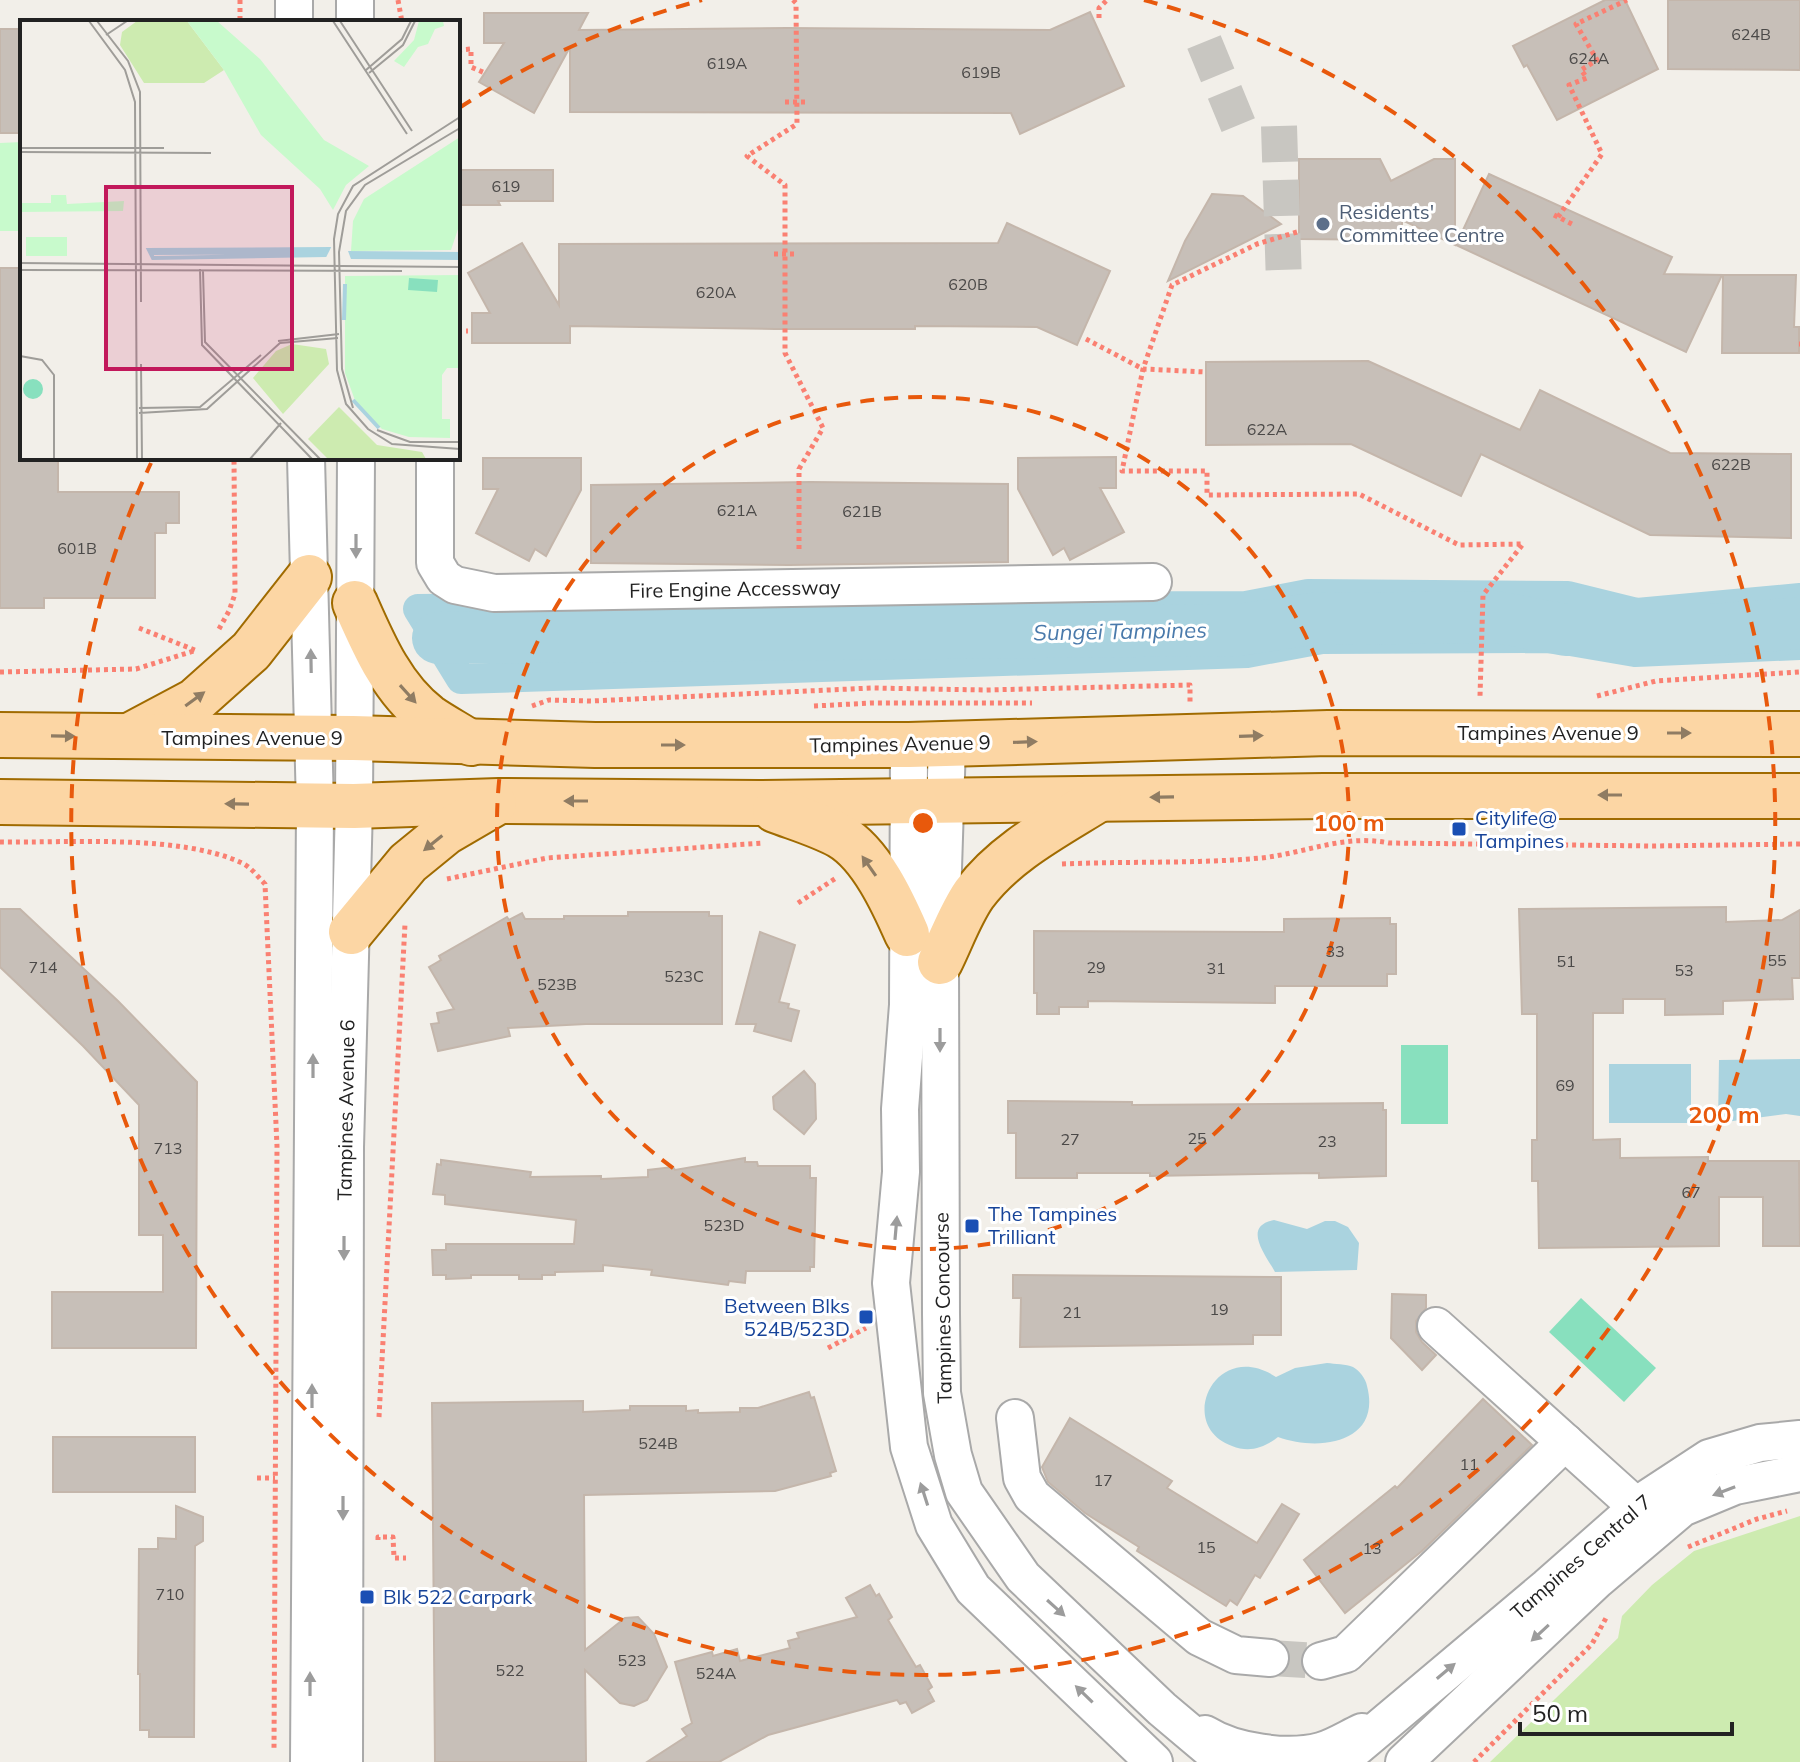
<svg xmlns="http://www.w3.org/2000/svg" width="1800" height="1762" font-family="Mulish,sans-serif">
	<rect width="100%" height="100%" fill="#f2efe9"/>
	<!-- grass -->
	<polygon fill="#cdebb0" points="1800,1516 1800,1762 1490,1762 1618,1638 1622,1616 1652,1585 1694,1551"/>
	<!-- park -->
	<polygon fill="#c8facc" points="22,142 22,231 0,231 0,143"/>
	<!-- pitch -->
	<g fill="#88e0be">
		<rect x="1401" y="1045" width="47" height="79"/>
		<polygon points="1581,1298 1656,1368 1624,1402 1549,1332"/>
	</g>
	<!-- water -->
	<g fill="#aad3df">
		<polygon points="1800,1059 1800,1116 1786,1114 1718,1123 1719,1060"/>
		<rect x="1609" y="1064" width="82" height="59"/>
		<path d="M1274 1220 1307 1229 1325 1221H1335L1348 1227 1359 1243 1357 1270 1275 1272C1265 1254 1242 1226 1274 1220Z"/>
		<path d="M1327 1363C1335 1364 1346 1364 1353 1367 1359 1370 1366 1379 1367 1386 1382 1443 1319 1452 1278 1437 1264 1448 1249 1453 1232 1446 1175 1426 1215 1337 1276 1377L1295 1368Z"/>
	</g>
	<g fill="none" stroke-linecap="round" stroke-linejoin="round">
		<!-- canal -->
		<g stroke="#aad3df" stroke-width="30">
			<polyline points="678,607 1246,606 1308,594 1568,596 1637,613 1800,598"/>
			<polyline points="518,608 418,609 461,679 1247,653 1322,639 1553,638 1635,652 1800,645"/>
		</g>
		<!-- river -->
		<polyline stroke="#aad3df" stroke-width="52" points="438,638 1239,630 1311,619 1496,617 1566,630 1712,630 1800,623"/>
	</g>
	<!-- building -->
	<g fill="#c7bfb8" stroke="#c4b6ab" stroke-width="2">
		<polygon points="1605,0 1625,0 1658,69 1557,120 1527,65 1524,67 1513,46"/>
		<polygon points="1668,0 1800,0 1800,70 1668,69"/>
		<polygon points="1090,12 1124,86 1020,134 1011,113 570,112 570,47 534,113 479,82 504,43 484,43 484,13 588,13 579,30 787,28 1050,30"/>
		<rect x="0" y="29" width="22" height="104"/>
		<polygon points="1299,159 1380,159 1391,181 1434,159 1455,159 1455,245 1402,220 1402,240 1299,239"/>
		<polygon points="458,170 553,170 553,201 498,201 500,205 458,205"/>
		<polygon points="1489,174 1672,257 1664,274 1722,275 1686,352 1456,245"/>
		<polygon points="1212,194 1243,196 1281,224 1168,281 1185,241"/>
		<polygon points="1007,223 1110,271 1077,345 1037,327 915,326 915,329 775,329 570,326 570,343 472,343 472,313 490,313 468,273 522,243 559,305 559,244 998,243"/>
		<polygon points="0,268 22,268 22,458 58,458 58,492 179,492 179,523 166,523 166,533 155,533 155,598 44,598 44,608 0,608"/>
		<polygon points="1723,275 1796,275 1794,327 1799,327 1799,353 1722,353"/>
		<polygon points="1368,361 1520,430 1540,390 1670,453 1791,454 1791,538 1650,535 1481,454 1461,496 1351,444 1206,445 1206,362"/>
		<polygon points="1116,457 1116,488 1100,488 1124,532 1070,560 1064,548 1053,555 1018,489 1018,458"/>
		<polygon points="483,458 581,458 581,490 546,556 535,549 529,561 476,533 498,489 483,489"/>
		<polygon points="810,482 1008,484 1008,562 789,565 591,563 591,485"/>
		<polygon points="1726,907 1726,922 1782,920 1800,910 1800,978 1792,978 1793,999 1723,1001 1723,1014 1665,1015 1665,999 1623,999 1623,1013 1593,1013 1593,1140 1620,1139 1620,1158 1708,1157 1708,1161 1799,1161 1800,1246 1763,1246 1763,1197 1719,1197 1719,1246 1539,1248 1538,1181 1532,1181 1532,1140 1537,1140 1537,1014 1522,1014 1519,909"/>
		<polygon points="0,909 20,909 118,1001 197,1082 196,1348 52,1348 52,1292 163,1292 163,1235 139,1235 139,1105 83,1046 0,967"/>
		<polygon points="628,912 709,912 709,916 722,916 722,1024 586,1024 508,1028 510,1036 438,1051 431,1024 439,1023 437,1013 454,1009 429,967 441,960 439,956 507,917 509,920 522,913 525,919 564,919 564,916 628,916"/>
		<polygon points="1390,918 1390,924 1396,924 1396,974 1387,974 1387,986 1275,986 1275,1003 1088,1001 1088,1007 1059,1007 1059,1014 1037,1014 1037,993 1034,993 1034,931 1284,932 1284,919"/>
		<polygon points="760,932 795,945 779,1002 789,1004 788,1008 799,1011 791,1041 754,1031 756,1024 736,1024"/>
		<polygon points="804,1071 815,1084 816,1119 804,1134 774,1109 773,1097"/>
		<polygon points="1008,1101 1132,1102 1132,1105 1383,1103 1383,1110 1386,1110 1386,1176 1319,1178 1319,1173 1150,1176 1150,1173 1077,1173 1077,1178 1016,1178 1016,1133 1008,1133"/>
		<polygon points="745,1158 745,1162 757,1162 758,1166 810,1166 810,1178 816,1178 814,1267 810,1267 810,1271 746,1271 745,1283 729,1281 728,1285 651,1275 652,1270 603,1265 603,1271 555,1272 555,1275 542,1275 542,1279 519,1279 519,1275 471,1275 471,1278 446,1279 446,1275 433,1275 432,1250 446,1250 446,1244 574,1244 576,1220 445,1204 445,1195 433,1194 437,1164 441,1165 441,1160 531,1172 530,1177 601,1176 601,1179 648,1177 648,1170 673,1167 675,1170"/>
		<polygon points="1013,1275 1281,1277 1281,1335 1253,1335 1253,1344 1020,1347 1021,1298 1013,1298"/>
		<polygon points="1392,1294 1426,1295 1426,1308 1416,1321 1416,1332 1422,1342 1436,1355 1422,1370 1391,1338"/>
		<polygon points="809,1392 811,1398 814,1397 836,1471 830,1473 831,1476 775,1491 584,1495 585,1650 625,1618 638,1617 654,1634 667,1667 647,1700 634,1706 620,1703 585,1670 586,1762 435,1762 432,1403 583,1401 583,1412 630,1410 630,1406 686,1406 686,1411 698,1410 698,1413 740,1412 740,1408 758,1408"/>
		<polygon points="1483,1399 1532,1445 1422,1551 1345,1613 1304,1560 1395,1486 1397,1488"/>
		<polygon points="1070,1418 1172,1481 1167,1488 1257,1543 1282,1504 1299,1514 1260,1578 1255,1575 1237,1605 1230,1600 1226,1606 1137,1551 1139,1547 1085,1513 1048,1482 1042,1467"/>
		<rect x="53" y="1437" width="142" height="55"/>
		<polygon points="176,1506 203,1517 203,1541 195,1546 194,1737 149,1737 149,1730 140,1730 140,1674 138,1674 139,1549 158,1549 158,1538 176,1539"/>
		<polygon points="870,1585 876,1596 879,1594 892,1617 888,1620 916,1667 920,1665 932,1687 928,1690 934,1701 912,1713 906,1702 900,1704 897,1700 768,1735 719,1762 647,1762 687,1736 682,1729 692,1723 675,1662 712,1652 713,1656 737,1649 740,1661 790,1648 788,1641 799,1638 797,1633 857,1617 846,1598"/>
	</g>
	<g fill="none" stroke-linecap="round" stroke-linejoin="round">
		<!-- minor-tunnel -->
		<g stroke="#c8c6c1" stroke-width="36" stroke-dasharray="36 18" stroke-linecap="butt">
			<polyline points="1204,42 1239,127"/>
			<polyline points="1279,126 1284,283"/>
			<polyline points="1270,1658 1321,1661"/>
		</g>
		<!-- minor casing -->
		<g stroke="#a9a9a9" stroke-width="40">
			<g id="minor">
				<polyline points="294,0 294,22"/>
				<polyline points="355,0 355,22"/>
				<polyline points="306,458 315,806 309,1762"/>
				<polyline points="435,458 435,563 444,578 455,585 494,593 1153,582"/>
				<polyline points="947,744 940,962 941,1314 942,1393 953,1455 964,1492 1023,1577 1162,1709 1225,1762"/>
				<polyline points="909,745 908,1005 900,1109 901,1172 891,1283 909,1447 934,1525 973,1589 1154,1762"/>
				<polyline points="1436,1326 1637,1507"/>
				<polyline points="1015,1418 1022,1478 1032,1496 1199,1637 1236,1655 1270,1658"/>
				<polyline points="1321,1661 1346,1654 1565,1442"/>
				<path d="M1205 1734C1234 1752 1287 1760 1321 1751 1335 1747 1349 1738 1362 1732"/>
				<polyline points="344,1762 345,1147 354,806 356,458"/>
				<polyline points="1339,1762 1547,1587 1648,1498 1709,1458 1760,1443 1800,1439"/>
				<polyline points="1404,1762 1597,1580 1682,1508 1735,1486 1800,1473"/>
			</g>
		</g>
		<!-- major casing -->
		<g stroke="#a06b00" stroke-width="48">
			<g id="major">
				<path d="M355 603C373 644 392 689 429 717 442 726 457 734 471 743"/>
				<polyline points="133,734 195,701 251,651 309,577"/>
				<polyline points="0,735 353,738 595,745 909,745 1328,733 1800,734"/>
				<polyline points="0,802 354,806 499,801 759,803 1324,796 1800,796"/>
				<path d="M775 810C796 818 820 825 840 836 871 854 893 902 907 934"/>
				<polyline points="351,932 408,863 446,832 494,804"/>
				<path d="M940 962C951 940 960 914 974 894 1005 852 1056 826 1099 799"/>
			</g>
		</g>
		<!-- path -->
		<g stroke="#fa8072" stroke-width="5" stroke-dasharray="4 4" stroke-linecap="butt">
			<polyline points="240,0 240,22"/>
			<polyline points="398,0 402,22"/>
			<polyline points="793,0 796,3 797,124 747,156 785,185 785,353 823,428 799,469 799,553"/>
			<polyline points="1099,18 1099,8 1107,0"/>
			<polyline points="458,50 471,49 471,67 485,73"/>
			<polyline points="785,102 808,102"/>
			<polyline points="1554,215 1572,224"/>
			<polyline points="1558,217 1602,154 1569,85 1587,78 1581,70 1597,60 1576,24 1627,0"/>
			<polyline points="1297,232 1257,244 1172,285 1143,369 1122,471 1207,471 1207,495 1359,494 1459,545 1523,544 1483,595 1480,696"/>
			<polyline points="774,254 795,254"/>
			<polyline points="458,331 468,331"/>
			<polyline points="1086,339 1143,369 1206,372"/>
			<polyline points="1799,344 1800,344"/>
			<polyline points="139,628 197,651"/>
			<polyline points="219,629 229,611 235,594 234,458"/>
			<polyline points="0,672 136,669 197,650"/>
			<polyline points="1597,696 1656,681 1800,672"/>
			<polyline points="532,706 549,700 591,701 872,688 986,690 1190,685 1190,703"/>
			<polyline points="814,706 872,703 1032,703"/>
			<path d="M0 842C70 843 179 834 242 863 251 867 258 877 265 884L277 1146 274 1749"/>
			<path d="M1062 864C1129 861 1195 864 1261 858 1307 853 1343 834 1389 843L1654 846 1800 844"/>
			<polyline points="447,879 547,858 763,843"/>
			<polyline points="798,903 836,878"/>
			<polyline points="828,1348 866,1328"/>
			<polyline points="379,1417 405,924"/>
			<polyline points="257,1478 275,1478"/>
			<polyline points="378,1540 378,1537 393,1537 394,1558 406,1558"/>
			<polyline points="1688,1547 1757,1519 1787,1511"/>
			<polyline points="1474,1762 1592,1644 1606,1618"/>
		</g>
		<!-- minor -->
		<use href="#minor" stroke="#fff" stroke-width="36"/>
		<!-- major -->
		<use href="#major" stroke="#fcd6a4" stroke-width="44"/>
	</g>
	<!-- one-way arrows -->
	<defs><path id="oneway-solid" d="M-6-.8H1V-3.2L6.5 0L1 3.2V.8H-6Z" transform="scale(2)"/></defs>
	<g fill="#9c9c9c">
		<use href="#oneway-solid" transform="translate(356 546) rotate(90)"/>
		<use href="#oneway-solid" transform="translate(311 661) rotate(-91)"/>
		<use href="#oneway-solid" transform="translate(940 1040) rotate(90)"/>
		<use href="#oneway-solid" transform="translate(313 1066) rotate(-90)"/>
		<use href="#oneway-solid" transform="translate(896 1228) rotate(-85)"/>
		<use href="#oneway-solid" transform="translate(344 1248) rotate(90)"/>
		<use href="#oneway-solid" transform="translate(312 1396) rotate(-90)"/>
		<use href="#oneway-solid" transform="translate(1724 1491) rotate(159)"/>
		<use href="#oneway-solid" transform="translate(924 1494) rotate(-108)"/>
		<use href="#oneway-solid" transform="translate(343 1508) rotate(90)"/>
		<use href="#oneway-solid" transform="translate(1056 1608) rotate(42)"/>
		<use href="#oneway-solid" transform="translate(1540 1633) rotate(137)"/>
		<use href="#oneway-solid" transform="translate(1446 1671) rotate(-40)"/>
		<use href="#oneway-solid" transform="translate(310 1684) rotate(-90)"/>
		<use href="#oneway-solid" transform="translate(1084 1694) rotate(-136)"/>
	</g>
	<g fill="#8f7c63">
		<use href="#oneway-solid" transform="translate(408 694) rotate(48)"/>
		<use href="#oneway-solid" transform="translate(195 699) rotate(-36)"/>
		<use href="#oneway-solid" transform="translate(1679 733)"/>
		<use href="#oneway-solid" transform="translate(63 736) rotate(1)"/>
		<use href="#oneway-solid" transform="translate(1251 736) rotate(-2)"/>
		<use href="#oneway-solid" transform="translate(1025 742) rotate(-2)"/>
		<use href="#oneway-solid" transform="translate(673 745)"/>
		<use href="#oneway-solid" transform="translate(1610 795) rotate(180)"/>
		<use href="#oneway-solid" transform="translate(1162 797) rotate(179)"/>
		<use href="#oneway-solid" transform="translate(576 801) rotate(180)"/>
		<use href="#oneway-solid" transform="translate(237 804) rotate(-179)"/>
		<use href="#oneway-solid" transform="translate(433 843) rotate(141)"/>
		<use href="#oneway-solid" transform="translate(869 866) rotate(-125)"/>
	</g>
	<!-- distance rings -->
	<g fill="none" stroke="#e8590c" stroke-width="4" stroke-dasharray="14 10">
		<circle cx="923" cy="823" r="426"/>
		<path d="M459 108A852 852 0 0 1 702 0M1144 0A852 852 0 1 1 151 463"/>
	</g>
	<!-- markers -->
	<circle fill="#5c6f8a" stroke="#fff" stroke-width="3" cx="1323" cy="224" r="8"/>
	<g fill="#1a4fb4" stroke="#fff" stroke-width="3">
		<rect x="1451" y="821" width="16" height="16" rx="4"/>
		<rect x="964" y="1218" width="16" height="16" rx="4"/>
		<rect x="858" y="1309" width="16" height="16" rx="4"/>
		<rect x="359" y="1589" width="16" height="16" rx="4"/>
	</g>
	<g text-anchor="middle" stroke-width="6" stroke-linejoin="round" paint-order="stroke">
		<!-- number labels -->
		<g font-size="16" fill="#4b4948">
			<text x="1751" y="40">624B</text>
			<text x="1589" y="64">624A</text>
			<text x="727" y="69">619A</text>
			<text x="981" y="78">619B</text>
			<text x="506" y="192">619</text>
			<text x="968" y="290">620B</text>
			<text x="716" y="298">620A</text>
			<text x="1267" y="435">622A</text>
			<text x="1731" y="470">622B</text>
			<text x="737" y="516">621A</text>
			<text x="862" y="517">621B</text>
			<text x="77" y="554">601B</text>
			<text x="1335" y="957">33</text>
			<text x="1777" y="966">55</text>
			<text x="1566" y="967">51</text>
			<text x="43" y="973">714</text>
			<text x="1096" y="973">29</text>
			<text x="1216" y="974">31</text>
			<text x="1684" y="976">53</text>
			<text x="684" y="982">523C</text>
			<text x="557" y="990">523B</text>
			<text x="1565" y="1091">69</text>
			<text x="1197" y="1144">25</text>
			<text x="1070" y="1145">27</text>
			<text x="1327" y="1147">23</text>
			<text x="168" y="1154">713</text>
			<text x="1691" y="1198">67</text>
			<text x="724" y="1231">523D</text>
			<text x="1219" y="1315">19</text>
			<text x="1072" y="1318">21</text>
			<text x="658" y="1449">524B</text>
			<text x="1469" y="1470">11</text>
			<text x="1103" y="1486">17</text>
			<text x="1206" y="1553">15</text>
			<text x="1372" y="1554">13</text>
			<text x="170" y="1600">710</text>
			<text x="632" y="1666">523</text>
			<text x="510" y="1676">522</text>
			<text x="716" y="1679">524A</text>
		</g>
		<!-- service labels -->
		<g font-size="20" fill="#4e5e75" stroke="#fff" text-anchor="start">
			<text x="1339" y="219">Residents'<tspan x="1339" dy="23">Committee Centre</tspan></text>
		</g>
		<!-- street labels -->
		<g font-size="20" fill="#222" stroke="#fff">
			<text transform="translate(735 589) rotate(-1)" y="7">Fire Engine Accessway</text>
			<text x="1548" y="740">Tampines Avenue 9</text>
			<text x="252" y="745">Tampines Avenue 9</text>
			<text transform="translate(900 744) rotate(-1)" y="7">Tampines Avenue 9</text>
			<text transform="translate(346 1110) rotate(-89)" y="7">Tampines Avenue 6</text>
			<text transform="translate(943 1308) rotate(-91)" y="7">Tampines Concourse</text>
			<text transform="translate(1581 1557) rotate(-41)" y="7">Tampines Central 7</text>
		</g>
		<!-- transit labels -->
		<g font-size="20" fill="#164399" stroke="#fff" text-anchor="start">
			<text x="1475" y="825">Citylife@<tspan x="1475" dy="23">Tampines</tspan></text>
			<text x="988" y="1221">The Tampines<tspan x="988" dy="23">Trilliant</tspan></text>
			<text x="850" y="1313" text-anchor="end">Between Blks<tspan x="850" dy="23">524B/523D</tspan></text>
			<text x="383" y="1604">Blk 522 Carpark</text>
		</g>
		<!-- water labels -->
		<g font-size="22" font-style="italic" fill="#4a7aab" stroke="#fff">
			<text transform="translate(1120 631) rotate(-1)" y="8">Sungei Tampines</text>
		</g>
	</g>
	<!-- overview -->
	<g transform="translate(20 20)">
		<rect width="440" height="440" fill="#f2efe9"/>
		<path d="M117 1H167L204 50 184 63H124L100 25 102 12ZM272 324 306 329 309 344 263 394 233 358 256 331ZM319 387 357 425 402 432 406 439H308L288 419Z" fill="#cdebb0"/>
		<path d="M167 1H197L240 39 304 120 349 146 326 165 313 190 300 169 241 115 204 50ZM399 1H423L424 6 415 9 408 24 398 27 384 47 374 41 394 20ZM440 117V203L431 230 331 231 333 201 344 179ZM31 175H46L47 184 104 181 103 191 0 192V183H31ZM6 217H47V236H6ZM440 255V348H427L422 355V399H430V418L389 417 362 409 336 383 325 353V256Z" fill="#c8facc"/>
		<path d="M389 258 418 260 417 272 388 270ZM3 369a10 10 0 1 1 20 0a10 10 0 1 1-20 0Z" fill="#88e0be"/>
		<path d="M328 231 440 232V240L331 239Z" fill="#aad3df"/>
		<path fill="none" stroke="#aad3df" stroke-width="4" d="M308 229 305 235 133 238 129 230ZM131 233 307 232M324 300 325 264M333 380 359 408"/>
		<path fill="none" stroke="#9f9d99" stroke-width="2" d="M69 1 105 50 115 82 117 439M77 1 108 41 120 72 121 282M313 1 387 114M320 1 392 111M86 15 107 1M346 50 382 19 391 1M349 53 383 25 395 1M440 97 333 166 318 194 314 219 317 350 326 384 348 409 372 424 440 429M0 128H144M0 132 191 133M0 243 440 247M180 249 182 325 292 439M0 250 382 251M183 251 185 322 300 439M258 321 319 314M0 336 22 340 34 355V439M121 344 122 439M119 388 180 387 241 335M333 388 322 349 319 232 326 191 345 165 440 108M119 393 187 389 260 323 318 318M357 410 390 422H440M230 439 261 403"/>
		<path fill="#c2185b" fill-opacity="0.15" stroke="#c2185b" stroke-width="4" d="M86 167H272V349H86Z"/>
		<rect width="440" height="440" fill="none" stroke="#222" stroke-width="4"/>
	</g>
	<circle cx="923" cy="823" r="12" fill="#e8590c" stroke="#fff" stroke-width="4"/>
	<g font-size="24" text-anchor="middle" font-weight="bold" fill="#e8590c" stroke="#fff" stroke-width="6" stroke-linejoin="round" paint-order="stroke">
		<text x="1349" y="831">100 m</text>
		<text x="1724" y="1123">200 m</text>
	</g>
	<!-- scale -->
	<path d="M1520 1722v12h212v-12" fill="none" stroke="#222222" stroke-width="4"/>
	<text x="1532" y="1722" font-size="24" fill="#222222" stroke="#ffffff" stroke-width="6" paint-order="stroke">50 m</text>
</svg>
